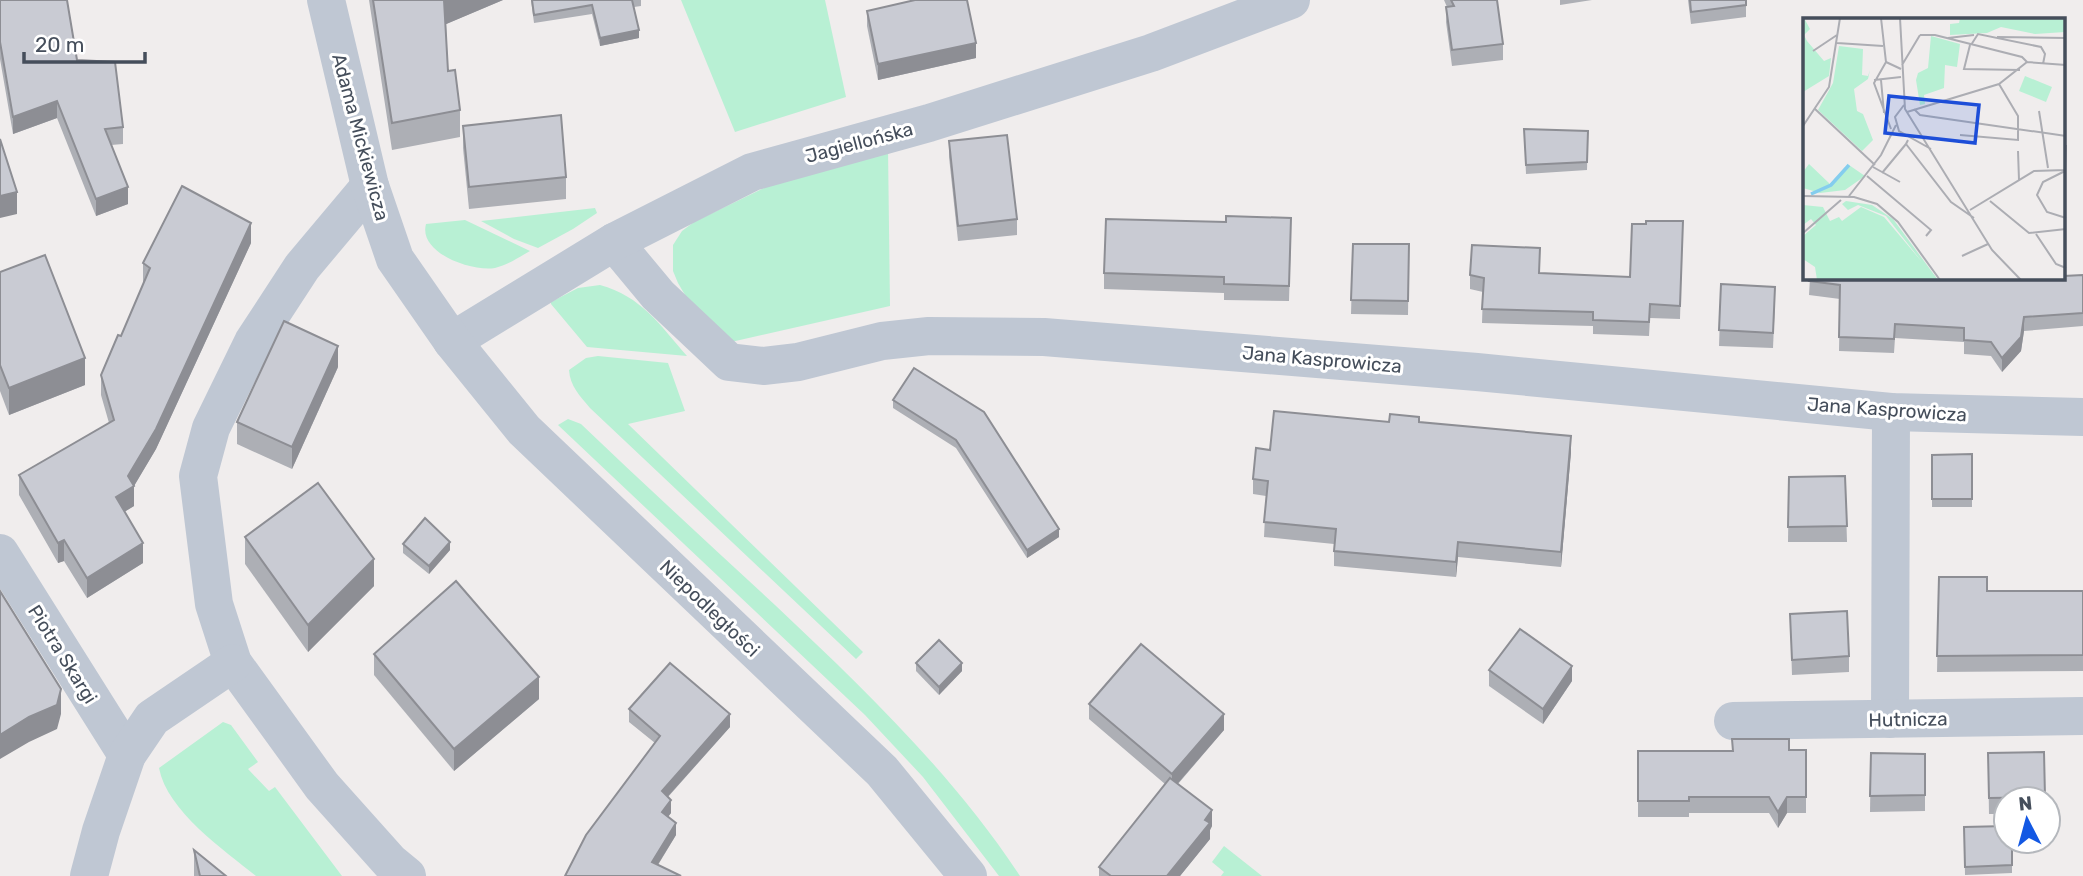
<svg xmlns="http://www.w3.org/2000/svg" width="2083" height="876" font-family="Rubik,sans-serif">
	<rect width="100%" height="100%" fill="#f0eded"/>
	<!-- green -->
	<g fill="#b8f0d4">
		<polygon points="681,0 825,0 846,97 735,132"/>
		<polygon points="888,148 890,306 731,342 688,300 678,283 673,271 673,245 682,231 694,222 766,187"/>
		<polygon points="595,208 597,213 573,229 538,248 514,239 481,221"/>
		<path d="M465 220 530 251C519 257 508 265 495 268 472 272 418 253 426 224Z"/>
		<path d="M600 285C641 296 660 325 687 356L587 347 551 304V302L578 288Z"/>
		<path d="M598 356 668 363 685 411 628 424 863 652 856 659 590 408C580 396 570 386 569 370L586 358Z"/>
		<path d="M568 419 581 424C645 485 710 545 775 605 863 688 953 774 1020 876H999L923 777 865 715 558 425Z"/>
		<path d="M223 722 231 725 258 762 248 769 269 791 275 787 342 876H256C224 850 167 811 159 768Z"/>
		<polygon points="1224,846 1262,876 1221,876 1224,872 1212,862"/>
	</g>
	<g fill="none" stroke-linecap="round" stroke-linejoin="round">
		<!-- minor -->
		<g stroke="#bfc7d3" stroke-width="38">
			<polyline points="370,186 302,267 253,342 211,428 198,476 214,604 233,663 322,786 390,862 407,876"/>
			<polyline points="614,242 658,295 729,362 763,366 798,362 882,341 929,336 1044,337 1477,372 1891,412 2083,417"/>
			<polyline points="452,341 614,242 752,172 929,123 1151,53 1291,0"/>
			<polyline points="0,553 127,755"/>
			<polyline points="1890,719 1891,412"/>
			<polyline points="1733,721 2083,716"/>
			<polyline points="89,876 101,831 127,755 152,718 233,663"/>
		</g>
		<!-- tertiary -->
		<polyline stroke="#bfc7d3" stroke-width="38" points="326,0 370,186 395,259 452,341 524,430 882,771 968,876"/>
	</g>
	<!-- wall -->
	<g fill="#adafb5">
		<polygon points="0,0 77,60 123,127 123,144 111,145 128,204 96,216 57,118 13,134 0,59"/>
		<polygon points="369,0 503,0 446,24 448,71 460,110 460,137 392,150"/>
		<polygon points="531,0 641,0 641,6 634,7 639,38 600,46 592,14 534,23"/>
		<polygon points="1444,0 1497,0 1503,44 1503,60 1452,66 1446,22 1447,7"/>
		<polygon points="1560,0 1592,0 1560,5"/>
		<polygon points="1688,0 1746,0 1746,17 1691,24"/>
		<polygon points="867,11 976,58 878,80 867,26"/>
		<polygon points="463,126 566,177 566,199 469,209 463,148"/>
		<polygon points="1524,129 1588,131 1587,170 1526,174"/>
		<polygon points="949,141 1017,219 1017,235 958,241 949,157"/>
		<polygon points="1683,221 1680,319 1650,318 1649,336 1593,334 1593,326 1482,323 1483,292 1470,289 1470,275 1539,273 1630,277 1646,224"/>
		<polygon points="1291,234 1289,301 1224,300 1224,293 1104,289 1104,273"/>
		<polygon points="251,243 156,449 134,486 134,506 124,512 143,563 87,598 64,561 58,563 19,495 19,475 109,423 101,395 101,375 121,336 143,284 143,263"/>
		<polygon points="1353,244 1409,244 1408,315 1351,314"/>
		<polygon points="0,272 85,385 9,415 0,391"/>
		<polygon points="2083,275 2083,326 2024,331 2021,351 2002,372 1991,356 1964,354 1964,342 1895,338 1894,353 1839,351 1840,299 1809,295 1810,278 2052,280"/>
		<polygon points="1721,284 1775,302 1773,348 1719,346"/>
		<polygon points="338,367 292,469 237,444 237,422"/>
		<polygon points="914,368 1059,537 1027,558 956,448 893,408 893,400"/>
		<polygon points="1389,422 1419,422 1571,452 1561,567 1458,557 1456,577 1334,566 1334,544 1264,537 1266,496 1253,494 1253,479 1270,450"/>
		<polygon points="1972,454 1972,507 1932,507 1932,455"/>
		<polygon points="1845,476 1847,542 1788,542 1789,477"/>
		<polygon points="245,537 374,586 308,652 245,564"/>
		<polygon points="403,544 450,550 429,574 403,553"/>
		<polygon points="1939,577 1987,591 2083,591 2083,671 1937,672"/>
		<polygon points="1790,614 1849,656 1849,672 1792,675"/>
		<polygon points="374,654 539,699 454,771 374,675"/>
		<polygon points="916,663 962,671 939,695 916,671"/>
		<polygon points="1489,670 1572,681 1543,724 1489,686"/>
		<polygon points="1089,704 1224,730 1178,784 1212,826 1210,830 1210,839 1180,876 1099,876 1099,867 1165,784 1089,719"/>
		<polygon points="629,709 730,727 668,797 671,813 668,817 676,835 658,865 565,876 655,743 629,722"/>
		<polygon points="1806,750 1806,813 1787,813 1778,828 1769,813 1689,813 1689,817 1638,817 1638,751"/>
		<polygon points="2044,752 2045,799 2006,799 2006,814 1989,814 1988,753"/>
		<polygon points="1871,753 1925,754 1925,811 1870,812"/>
		<polygon points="1964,827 2012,841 2012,873 1965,875"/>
		<polygon points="194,850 226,876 194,876"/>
	</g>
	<!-- shaded-wall -->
	<g fill="#8d8e94">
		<polygon points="444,0 503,0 444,25"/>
		<polygon points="639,30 639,38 600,46 600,38"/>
		<polygon points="976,43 976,58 878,80 878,64"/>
		<polygon points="57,101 57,118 13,134 13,117"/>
		<polygon points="128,187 128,204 96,216 96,199"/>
		<polygon points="17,192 17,214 0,218 0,196"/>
		<polygon points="251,223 251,243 156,449 134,486 134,506 116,517 116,497 128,476"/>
		<polygon points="2024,317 2024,331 2021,351 2002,372 2002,358"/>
		<polygon points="338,346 338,367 292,469 292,447"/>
		<polygon points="85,358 85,385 9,415 9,388"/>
		<polygon points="1571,436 1571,452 1561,567 1561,552"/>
		<polygon points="1059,529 1059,537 1027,558 1027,550"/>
		<polygon points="64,540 64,561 58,563 58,543"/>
		<polygon points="450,542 450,550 429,574 429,566"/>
		<polygon points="1458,542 1458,557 1456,577 1456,562"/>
		<polygon points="143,543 143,563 87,598 87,578"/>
		<polygon points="374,559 374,586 308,652 308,625"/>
		<polygon points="962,663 962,671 939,695 939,687"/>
		<polygon points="1572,666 1572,681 1543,724 1543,709"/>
		<polygon points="539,677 539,699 454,771 454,749"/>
		<polygon points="61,689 61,714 57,729 29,742 0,759 0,735"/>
		<polygon points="730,714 730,727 662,803 662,791"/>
		<polygon points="1224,714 1224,730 1172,790 1172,774"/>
		<polygon points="1787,797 1787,813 1778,828 1778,812"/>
		<polygon points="671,800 671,813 662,824 662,812"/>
		<polygon points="1212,810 1212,826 1210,830 1210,839 1180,876 1167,876"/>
		<polygon points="676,823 676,835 652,874 652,862"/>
	</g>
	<!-- building -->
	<g fill="#c9cbd3" stroke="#8d8e94" stroke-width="2">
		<polygon points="0,0 67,0 77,60 115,62 123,127 105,129 128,187 96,199 57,101 13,117 0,42"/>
		<polygon points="373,0 444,0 448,71 455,70 460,110 392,123"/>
		<polygon points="532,0 632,0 639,30 600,38 592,5 534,15"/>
		<polygon points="915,0 967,0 976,43 878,64 867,11"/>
		<polygon points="1451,0 1497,0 1503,44 1452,50 1446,7 1454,6"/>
		<polygon points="1690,0 1746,0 1746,5 1691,12"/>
		<polygon points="561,115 566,177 469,187 463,126"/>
		<polygon points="1524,129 1588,131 1587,162 1526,165"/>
		<polygon points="1007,135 1017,219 958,226 949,141"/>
		<polygon points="0,139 17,192 0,196"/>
		<polygon points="182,186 251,223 156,429 128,476 134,486 116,497 143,543 87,578 64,540 58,543 19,475 114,420 101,375 118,335 121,336 150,268 143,263"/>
		<polygon points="1226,216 1291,218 1289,286 1224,284 1224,277 1104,273 1106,219 1226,222"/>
		<polygon points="1646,221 1683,221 1680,306 1650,304 1649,322 1593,320 1593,312 1482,309 1484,278 1470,275 1472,245 1540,248 1539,273 1630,277 1632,224 1646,224"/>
		<polygon points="1353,244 1409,244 1408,301 1351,300"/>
		<polygon points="45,255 85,358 9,388 0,365 0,272"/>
		<polygon points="2083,275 2083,313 2024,317 2021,337 2002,358 1991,342 1964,340 1964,328 1895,324 1894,339 1839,337 1840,285 1809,281 1810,278 2029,278 2053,280 2053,278 2064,278 2064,276"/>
		<polygon points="1721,284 1775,287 1773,333 1719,330"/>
		<polygon points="284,321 338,346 292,447 237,422"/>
		<polygon points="914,368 984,412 1059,529 1027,550 956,440 893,400"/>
		<polygon points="1274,411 1389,422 1390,414 1419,417 1419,422 1571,436 1561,552 1458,542 1456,562 1334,551 1336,529 1264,522 1268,481 1253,479 1256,448 1270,450"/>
		<polygon points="1972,454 1972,499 1932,499 1932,455"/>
		<polygon points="1845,476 1847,526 1788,527 1789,477"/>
		<polygon points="318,483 374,559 308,625 245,537"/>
		<polygon points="425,518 450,542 429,566 403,544"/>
		<polygon points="1939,577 1987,577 1987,591 2083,591 2083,655 1937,656"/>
		<polygon points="456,581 539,677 454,749 374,654"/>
		<polygon points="0,591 61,689 57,705 29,717 0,735"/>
		<polygon points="1847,611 1849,656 1792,660 1790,614"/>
		<polygon points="1520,629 1572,666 1543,709 1489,670"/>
		<polygon points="939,640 962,663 939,687 916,663"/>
		<polygon points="1141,644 1224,714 1172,774 1089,704"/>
		<polygon points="670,663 730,714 662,791 671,800 662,812 676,823 652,862 681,876 565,876 586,835 660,736 629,709"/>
		<polygon points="1732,739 1789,739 1789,750 1806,750 1806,797 1787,797 1778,812 1769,797 1689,797 1689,801 1638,801 1638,751 1733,751"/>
		<polygon points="2044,752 2045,797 1989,798 1988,753"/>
		<polygon points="1871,753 1925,754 1925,795 1870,796"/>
		<polygon points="1170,778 1212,810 1205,820 1210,823 1167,876 1111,876 1099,867"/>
		<polygon points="2006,826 2006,841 2012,841 2012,865 1965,867 1964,827"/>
		<polygon points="194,850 226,876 200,876"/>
	</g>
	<g text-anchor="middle" stroke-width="6" stroke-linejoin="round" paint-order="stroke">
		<!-- street labels -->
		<g font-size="19" fill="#454e5b" stroke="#fff">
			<text transform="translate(361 137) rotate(75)" y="7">Adama Mickiewicza</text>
			<text transform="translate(859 142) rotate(-15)" y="7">Jagiellońska</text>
			<text transform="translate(1322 359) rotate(5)" y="7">Jana Kasprowicza</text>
			<text transform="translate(1887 409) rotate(4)" y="7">Jana Kasprowicza</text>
			<text transform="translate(710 608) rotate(44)" y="7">Niepodległości</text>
			<text transform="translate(63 654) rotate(58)" y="7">Piotra Skargi</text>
			<text transform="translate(1908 719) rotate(-1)" y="7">Hutnicza</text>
		</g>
	</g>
	<!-- overview -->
	<g transform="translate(1803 18)">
		<rect width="262" height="262" fill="#f0eded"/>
		<path d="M1 0 7 11 1 17 4 23 21 43 28 40 26 58 0 74ZM157 0H262V14L232 16 198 9 184 15 147 17V6L156 5ZM128 18 157 26 154 49 142 47 141 70 121 77 122 86 117 87 113 62 115 55 125 50ZM36 28 60 31 59 57 65 58 67 52 65 61 51 71 54 93 60 96 70 122 59 133 15 92 30 65ZM222 58 249 69 243 84 216 73ZM6 146 27 166 46 147 62 158 42 172 17 175 0 170V154ZM43 183 69 187 90 201 135 262H14L12 249 0 241V218L13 207 8 201 0 207V187L20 189 27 203 36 199 39 203 58 189 81 199 119 244 83 198 55 187 45 192 39 186Z" fill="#b8f0d4"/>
		<path fill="none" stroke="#84cdee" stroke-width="3.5" d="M8 176 28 167 46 147"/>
		<path fill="none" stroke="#acadb3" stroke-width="2" d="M78 0 83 44 98 51M97 0 102 91 189 232 218 262M117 17H132L219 39 224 44M194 19 263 20M145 20 171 17M34 25 80 28M167 27 161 51 217 52M168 27 175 16 238 29 242 36 240 46M10 33 34 17M83 44 71 65 88 111M224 44 263 47M99 47 117 17M71 62 98 59M78 62 81 95M101 87 92 99 96 113 128 131M12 91 72 147M111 91 117 97 263 118M236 93 245 150M104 94 196 66 224 44M0 108 26 69 37 0M157 117 215 122V98L196 66M105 122 103 126 148 184 171 200M263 127 262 153 240 164 234 177 244 194 263 200M215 133 216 162M70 149 97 164M79 155 103 126M64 158 128 212 123 218M0 178 51 179 74 186 95 204 137 262M46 178 78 137 93 107M187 183 226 215 263 211M167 192 231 153 263 152M0 215 38 182M233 216 253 246 263 250M159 238 185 226"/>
		<path fill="#1d4ed8" fill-opacity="0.15" stroke="#1d4ed8" stroke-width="3.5" d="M86 78 176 87 172 125 82 115Z"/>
		<rect width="262" height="262" fill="none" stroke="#454e5b" stroke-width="3.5"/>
	</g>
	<!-- north arrow -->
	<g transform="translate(2027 820) rotate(354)"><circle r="33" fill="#ffffff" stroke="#b5b8bd" stroke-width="2"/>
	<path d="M0-5L12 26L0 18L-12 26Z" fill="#1358e3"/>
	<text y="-10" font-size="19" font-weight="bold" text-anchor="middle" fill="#454e5b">N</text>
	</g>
	<!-- scale -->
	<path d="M24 52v10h121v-10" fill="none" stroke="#454e5b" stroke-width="3.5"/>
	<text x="35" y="52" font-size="21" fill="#454e5b" stroke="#ffffff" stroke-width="5" paint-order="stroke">20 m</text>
</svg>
